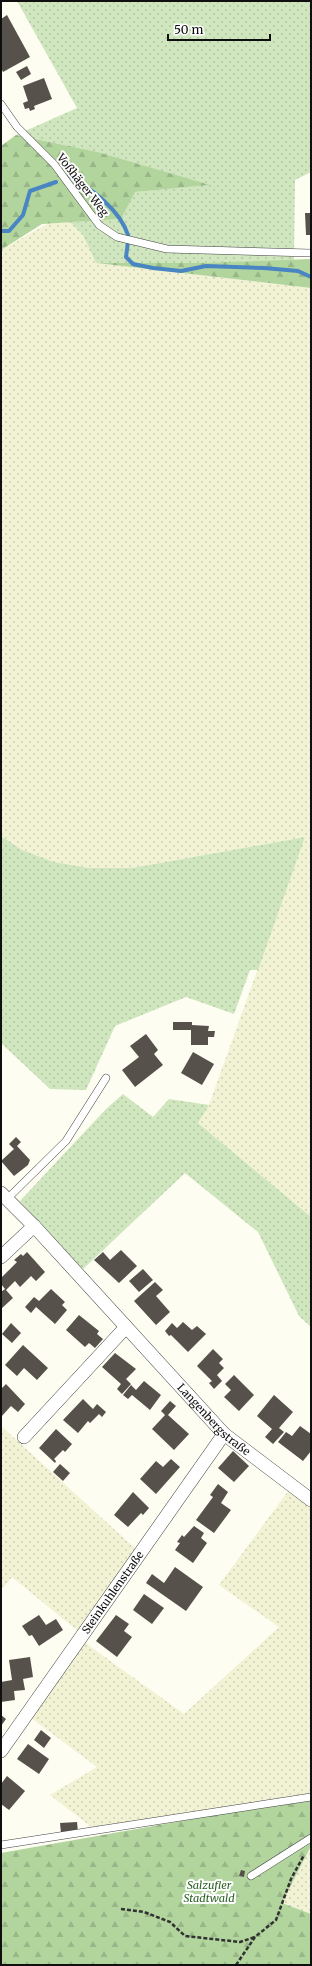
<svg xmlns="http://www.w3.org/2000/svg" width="312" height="1966" font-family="Merriweather,serif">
	<defs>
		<pattern id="farmland-dots" width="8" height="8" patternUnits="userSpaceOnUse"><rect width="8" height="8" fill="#f2f2d4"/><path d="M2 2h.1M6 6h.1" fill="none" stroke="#ceceb5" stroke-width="1.8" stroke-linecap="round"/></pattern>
		<pattern id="grass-dots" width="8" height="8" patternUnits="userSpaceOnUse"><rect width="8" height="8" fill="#cfe6be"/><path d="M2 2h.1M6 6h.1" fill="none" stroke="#b1c4a2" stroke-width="1.8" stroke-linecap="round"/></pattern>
		<pattern id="forest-firs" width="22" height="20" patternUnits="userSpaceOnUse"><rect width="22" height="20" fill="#b2d59e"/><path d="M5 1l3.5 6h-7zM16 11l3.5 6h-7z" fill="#98b687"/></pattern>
	</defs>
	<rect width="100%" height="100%" fill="#fefdf2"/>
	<!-- farmland -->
	<g fill="url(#farmland-dots)">
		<polygon points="70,222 83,235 96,263 311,288 311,1217 198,1123 209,1105 305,837 132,868 89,868 54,862 22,850 1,836 1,250 47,224"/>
		<polygon points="1,1426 138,1551 79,1632 12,1577 1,1590"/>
		<polygon points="289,1490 311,1506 311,1793 94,1829 50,1795 97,1767 31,1718 84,1642 184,1714 279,1627 219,1585"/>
		<polygon points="311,1846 311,1914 282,1903"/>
	</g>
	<!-- grass -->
	<g fill="url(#grass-dots)">
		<polygon points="17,1 311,1 311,172 295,180 294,260 194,263 96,263 83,235 70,222 121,219 134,192 208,185 98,152 16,135 77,108"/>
		<polygon points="1,836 22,850 54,862 89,868 132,868 305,837 258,970 250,970 234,1014 186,997 115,1026 86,1090 50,1089 1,1043"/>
		<polygon points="123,1094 153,1117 169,1099 209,1105 198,1123 311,1217 311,1327 299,1316 258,1232 185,1173 83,1269 20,1201 106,1109"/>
	</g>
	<!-- forest -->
	<g fill="url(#forest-firs)">
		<polygon points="16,135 98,152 210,185 135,192 121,219 42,224 1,250 1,146"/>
		<polygon points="311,259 311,288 96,263 194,263"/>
		<polygon points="306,1799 311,1802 311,1846 282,1903 311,1914 311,1965 1,1965 1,1853"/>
	</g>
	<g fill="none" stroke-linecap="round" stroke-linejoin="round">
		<!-- stream -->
		<g stroke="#4885c2" stroke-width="4">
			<path d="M69 176C92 189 120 210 128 235"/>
			<polyline points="1,231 9,231 23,215 30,191 56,182"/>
			<polyline points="128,242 126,257 133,264 153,268 181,271 206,266 264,268 298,271 311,277"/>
		</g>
	</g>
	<!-- building -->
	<g fill="#57514c">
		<polygon points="7,15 30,57 3,72 1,68 1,19"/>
		<polygon points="27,66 31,74 21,80 16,72"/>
		<polygon points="44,78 52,99 34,106 35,109 30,111 29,108 25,109 23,103 28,101 23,86"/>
		<polygon points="305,213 311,213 311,235 306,235"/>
		<polygon points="173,1022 192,1022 192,1025 209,1026 208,1031 215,1031 214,1037 208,1037 208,1045 191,1045 191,1030 173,1030"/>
		<polygon points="146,1034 158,1050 154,1054 163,1065 135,1087 122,1070 139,1057 130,1046"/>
		<polygon points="193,1052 214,1064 202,1085 181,1073"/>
		<polygon points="16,1137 21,1142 17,1146 30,1160 28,1165 14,1176 1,1161 14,1149 9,1144"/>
		<polygon points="121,1250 137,1266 119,1283 94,1260 103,1252 110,1260"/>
		<polygon points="27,1252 45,1272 36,1281 31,1276 20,1287 15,1281 6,1290 13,1298 1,1309 1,1292 5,1289 1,1284 1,1278 17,1262 14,1260 21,1254 23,1256"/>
		<polygon points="143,1269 153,1280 139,1292 129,1281"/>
		<polygon points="155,1282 163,1290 156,1296 170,1312 156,1325 134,1301"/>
		<polygon points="51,1289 65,1302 62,1305 67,1310 55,1324 36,1307 31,1313 25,1307 34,1297 39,1301"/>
		<polygon points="79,1315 99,1331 97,1334 103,1339 95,1348 89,1343 85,1347 66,1330"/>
		<polygon points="183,1322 192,1330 197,1326 206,1334 188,1352 171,1335 169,1336 165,1331 172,1323 177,1328"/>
		<polygon points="11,1323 21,1333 12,1343 2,1334"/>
		<polygon points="23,1345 48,1368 37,1380 24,1368 17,1376 5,1365"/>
		<polygon points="213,1349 223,1359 219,1363 224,1368 217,1375 222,1381 214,1389 209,1383 212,1381 197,1366"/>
		<polygon points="115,1353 136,1369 126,1379 131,1384 122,1394 117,1389 121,1384 102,1367"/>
		<polygon points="234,1375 254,1395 239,1411 224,1397 231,1390 225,1384"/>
		<polygon points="144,1381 161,1395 150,1410 132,1395 128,1399 123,1395 131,1385 136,1390"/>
		<polygon points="6,1384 25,1404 18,1412 11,1406 1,1417 1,1389"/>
		<polygon points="274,1395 293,1412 279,1428 284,1432 273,1444 265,1437 272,1429 257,1416"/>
		<polygon points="83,1399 93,1409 97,1404 106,1412 102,1417 99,1414 90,1423 88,1421 78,1433 63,1420"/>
		<polygon points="170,1401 176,1406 168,1415 189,1434 174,1450 152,1429 165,1415 161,1411"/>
		<polygon points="300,1426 311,1434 311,1451 303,1461 278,1442 286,1432 292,1436"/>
		<polygon points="56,1429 72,1444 65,1452 63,1450 54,1459 56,1461 55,1463 39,1448"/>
		<polygon points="233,1451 249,1466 234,1482 218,1468"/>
		<polygon points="171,1459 180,1467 156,1494 140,1479 156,1461 163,1467"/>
		<polygon points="60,1464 70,1473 63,1481 53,1472"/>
		<polygon points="218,1484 228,1492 221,1503 231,1510 214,1533 196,1520 213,1497 210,1495"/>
		<polygon points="133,1492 149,1508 143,1515 141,1513 128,1527 114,1515"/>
		<polygon points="194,1526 204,1533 201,1538 207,1543 193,1563 175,1550 180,1543 177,1542 182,1535 184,1537"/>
		<polygon points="175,1567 203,1587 186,1611 146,1583 152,1574 164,1583"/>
		<polygon points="144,1594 164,1608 152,1624 133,1610"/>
		<polygon points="39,1615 46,1625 56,1619 63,1630 39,1646 32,1635 29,1636 22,1626"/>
		<polygon points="116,1615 129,1624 124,1631 132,1637 117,1657 96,1641"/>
		<polygon points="30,1657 33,1677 23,1679 25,1690 14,1691 15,1700 1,1702 1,1682 12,1680 9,1660"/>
		<polygon points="1,1715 6,1719 1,1726"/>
		<polygon points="41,1730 51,1738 44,1748 34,1740"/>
		<polygon points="28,1744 49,1759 39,1774 17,1759"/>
		<polygon points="7,1776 25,1791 9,1810 1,1804 1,1784"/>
		<polygon points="77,1822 78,1832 61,1833 60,1823"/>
		<polygon points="241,1870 245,1871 244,1877 239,1876"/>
	</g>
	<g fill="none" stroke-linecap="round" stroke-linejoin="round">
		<!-- service casing -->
		<g stroke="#424242" stroke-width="8">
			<g id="service">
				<polyline points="1,104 17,127 54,164 99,225 117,237 167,249 311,253"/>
				<polyline points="7,1199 66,1141 106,1078"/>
				<polyline points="1,1845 311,1797"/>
				<polyline points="251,1876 311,1838"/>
			</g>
		</g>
		<!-- minor casing -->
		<g stroke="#424242" stroke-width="14">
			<g id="minor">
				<path id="s1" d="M1 1193 34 1226 224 1434 311 1500"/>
				<polyline points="1,1257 34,1226"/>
				<polyline points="24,1437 126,1327"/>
				<path id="s2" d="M1 1751 224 1434"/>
			</g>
		</g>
		<!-- path -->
		<g stroke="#313131" stroke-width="2.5" stroke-dasharray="4 2" stroke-linecap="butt">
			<polyline points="121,1909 144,1912 170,1922 185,1936 240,1942 255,1937"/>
			<polyline points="236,1965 255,1937 276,1920 291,1879 304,1855"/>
		</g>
		<!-- service -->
		<use href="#service" stroke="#fff" stroke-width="7"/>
		<!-- minor -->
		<use href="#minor" stroke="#fff" stroke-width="13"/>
	</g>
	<g text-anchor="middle" stroke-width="4" stroke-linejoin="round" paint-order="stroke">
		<!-- street labels -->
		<g font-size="11" fill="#0f0f0f" stroke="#fff">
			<text transform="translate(83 185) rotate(52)" y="4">Voßhäger Weg</text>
			<text dy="4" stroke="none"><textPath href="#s1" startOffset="311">Langenbergstraße</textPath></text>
			<text dy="4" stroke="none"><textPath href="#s2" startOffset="194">Steinkuhlenstraße</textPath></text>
		</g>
		<!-- park labels -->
		<g font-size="11" font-style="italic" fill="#2b6224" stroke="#fff">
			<text x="209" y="1889">Salzufler<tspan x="209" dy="13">Stadtwald</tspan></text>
		</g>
	</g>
	<!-- border -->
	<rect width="312" height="1966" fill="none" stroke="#0f0f0f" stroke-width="4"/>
	<!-- scale -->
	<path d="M168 34v6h102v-6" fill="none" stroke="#0f0f0f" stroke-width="2"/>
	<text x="174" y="34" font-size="12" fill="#0f0f0f" stroke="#ffffff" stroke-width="3" paint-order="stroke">50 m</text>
</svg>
